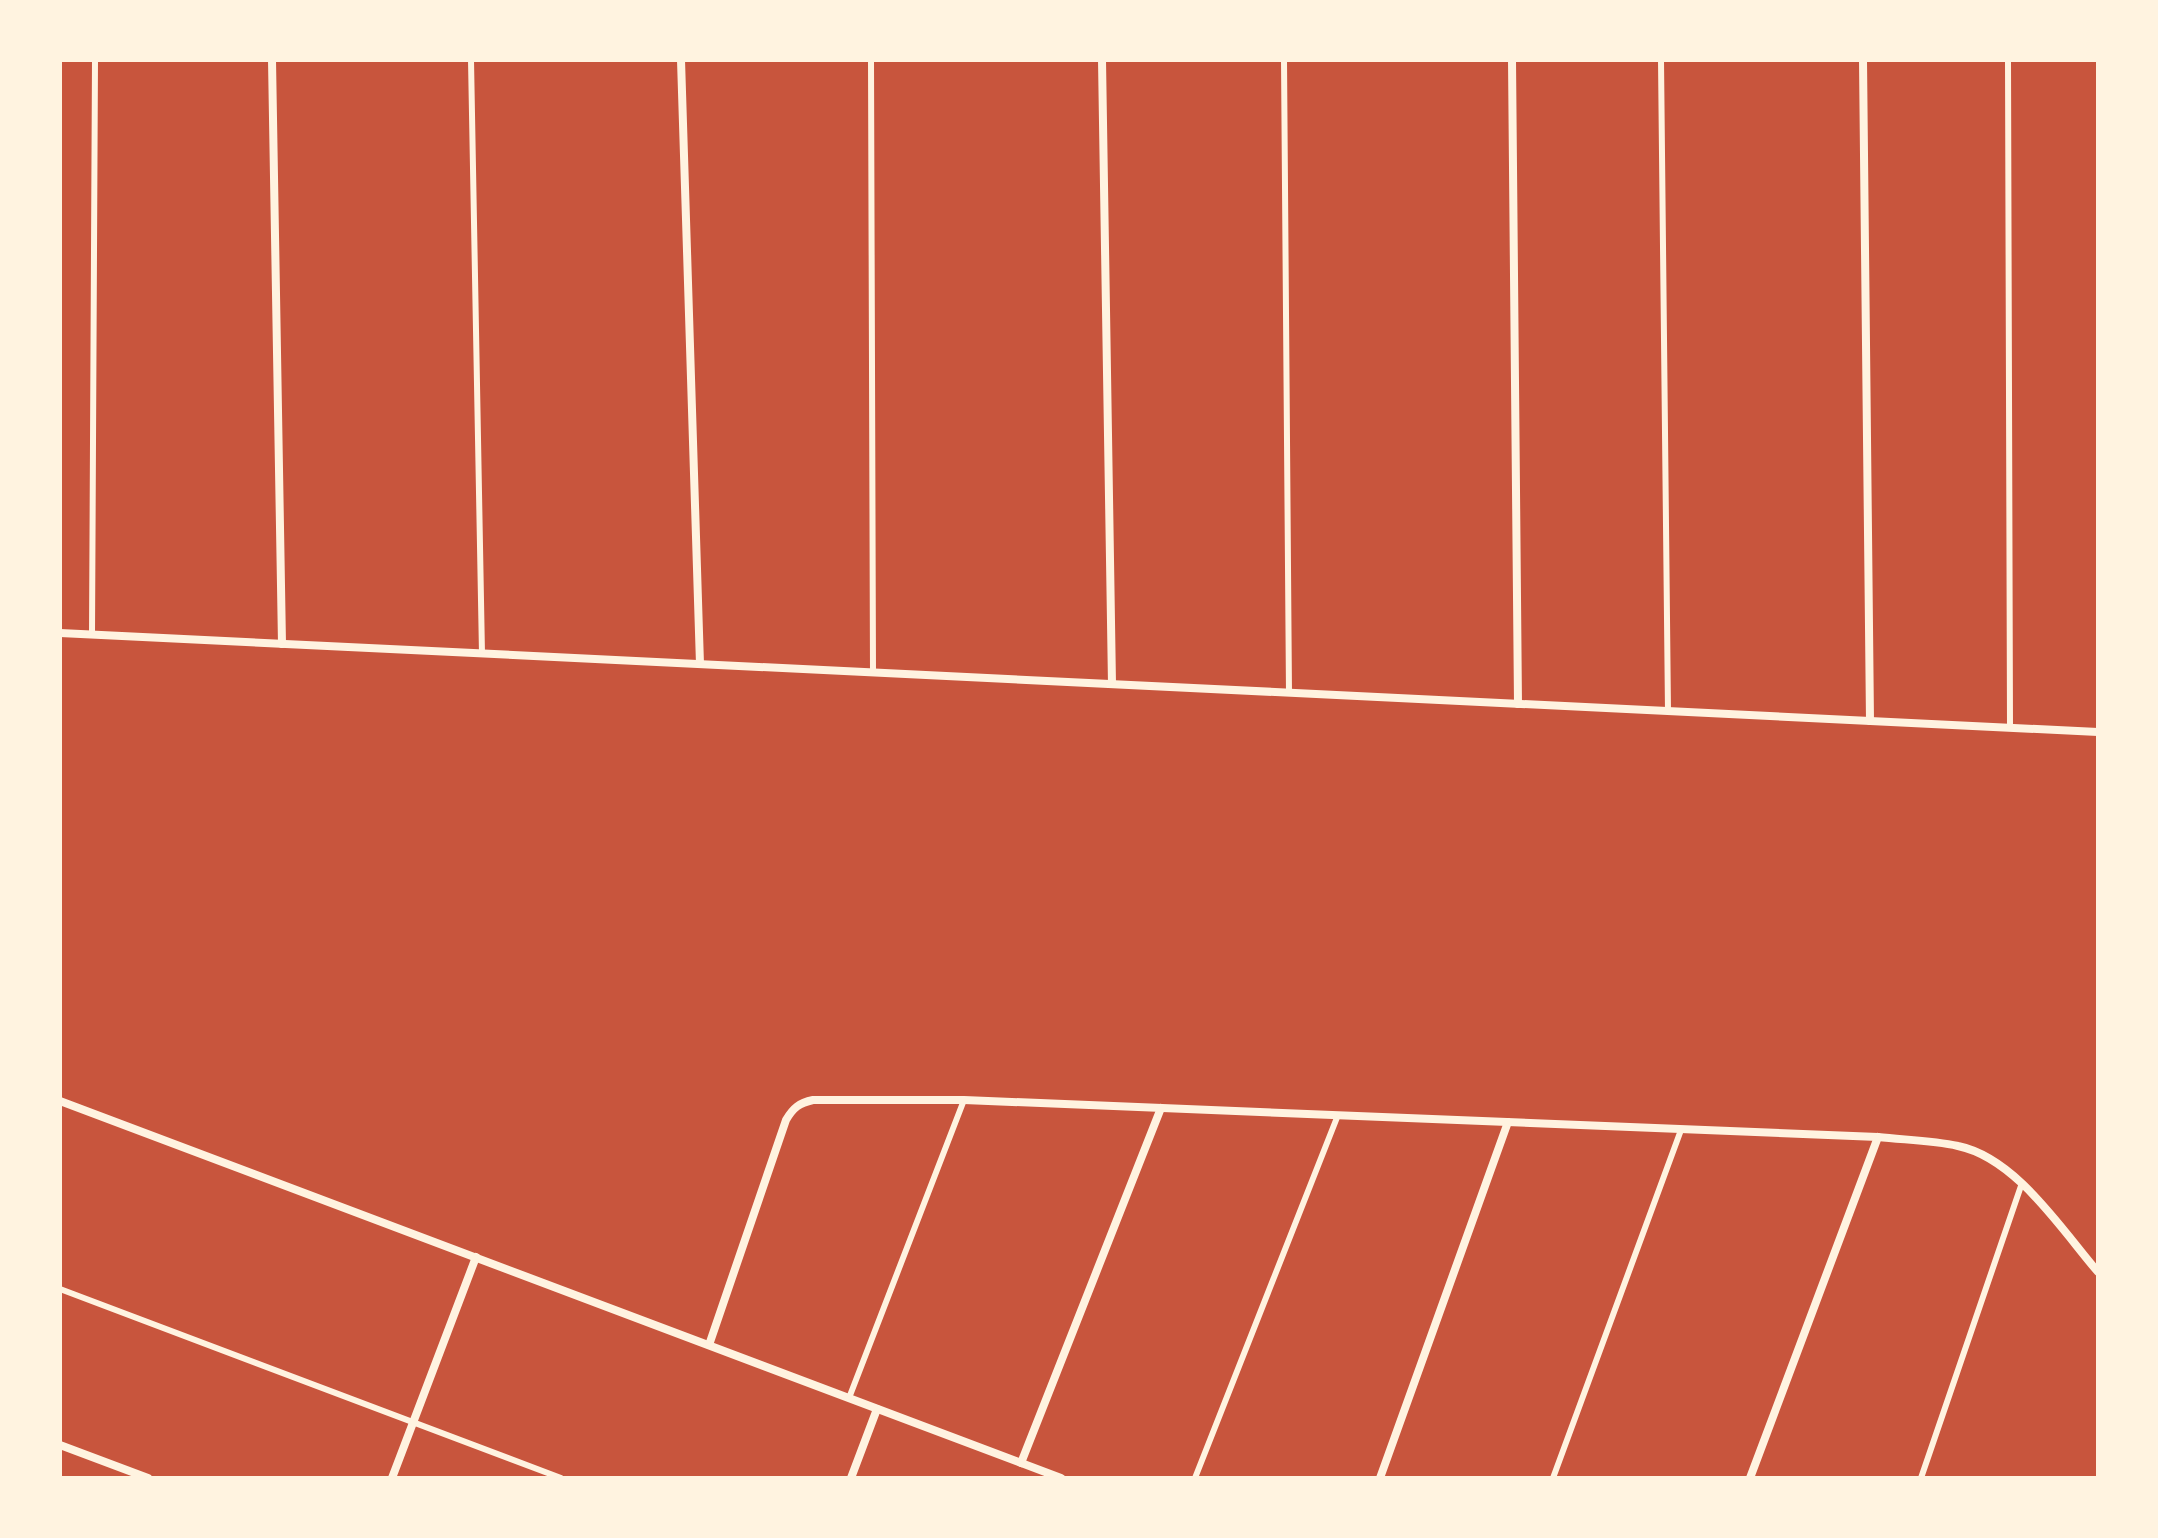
<svg xmlns="http://www.w3.org/2000/svg" width="2158" height="1538" font-family="'PT Sans Narrow',sans-serif">
	<rect width="100%" height="100%" fill="#c8553d"/>
	<g fill="none" stroke-linecap="round" stroke-linejoin="round">
		<!-- service -->
		<g stroke="#fff3e0" stroke-width="6">
			<polyline points="471,60 482,654"/>
			<polyline points="871,60 873,673"/>
			<polyline points="1284,60 1289,693"/>
			<polyline points="1661,60 1668,711"/>
			<polyline points="2008,60 2010,727"/>
			<polyline points="92,635 95,60"/>
			<polyline points="60,1289 561,1478"/>
			<polyline points="849,1398 964,1100"/>
			<polyline points="1195,1478 1338,1115"/>
			<polyline points="1553,1478 1681,1130"/>
			<polyline points="1921,1478 2022,1183"/>
		</g>
		<!-- minor -->
		<g stroke="#fff3e0" stroke-width="8">
			<polyline points="272,60 282,644"/>
			<polyline points="681,60 700,664"/>
			<polyline points="1102,60 1112,684"/>
			<polyline points="1512,60 1518,704"/>
			<polyline points="1863,60 1870,721"/>
			<polyline points="60,633 2098,732"/>
			<polyline points="60,1101 1061,1478"/>
			<path d="M709 1345 786 1120C793 1108 799 1103 813 1100H964L1878 1137C1904 1140 1932 1140 1958 1146 2016 1158 2061 1229 2098 1272"/>
			<polyline points="60,1445 148,1478"/>
			<polyline points="1021,1463 1161,1108"/>
			<polyline points="392,1478 476,1257"/>
			<polyline points="851,1478 877,1409"/>
			<polyline points="1380,1478 1508,1122"/>
			<polyline points="1750,1478 1878,1137"/>
		</g>
	</g>
	<!-- border -->
	<rect width="2158" height="1538" fill="none" stroke="#fff3e0" stroke-width="124"/>
</svg>
